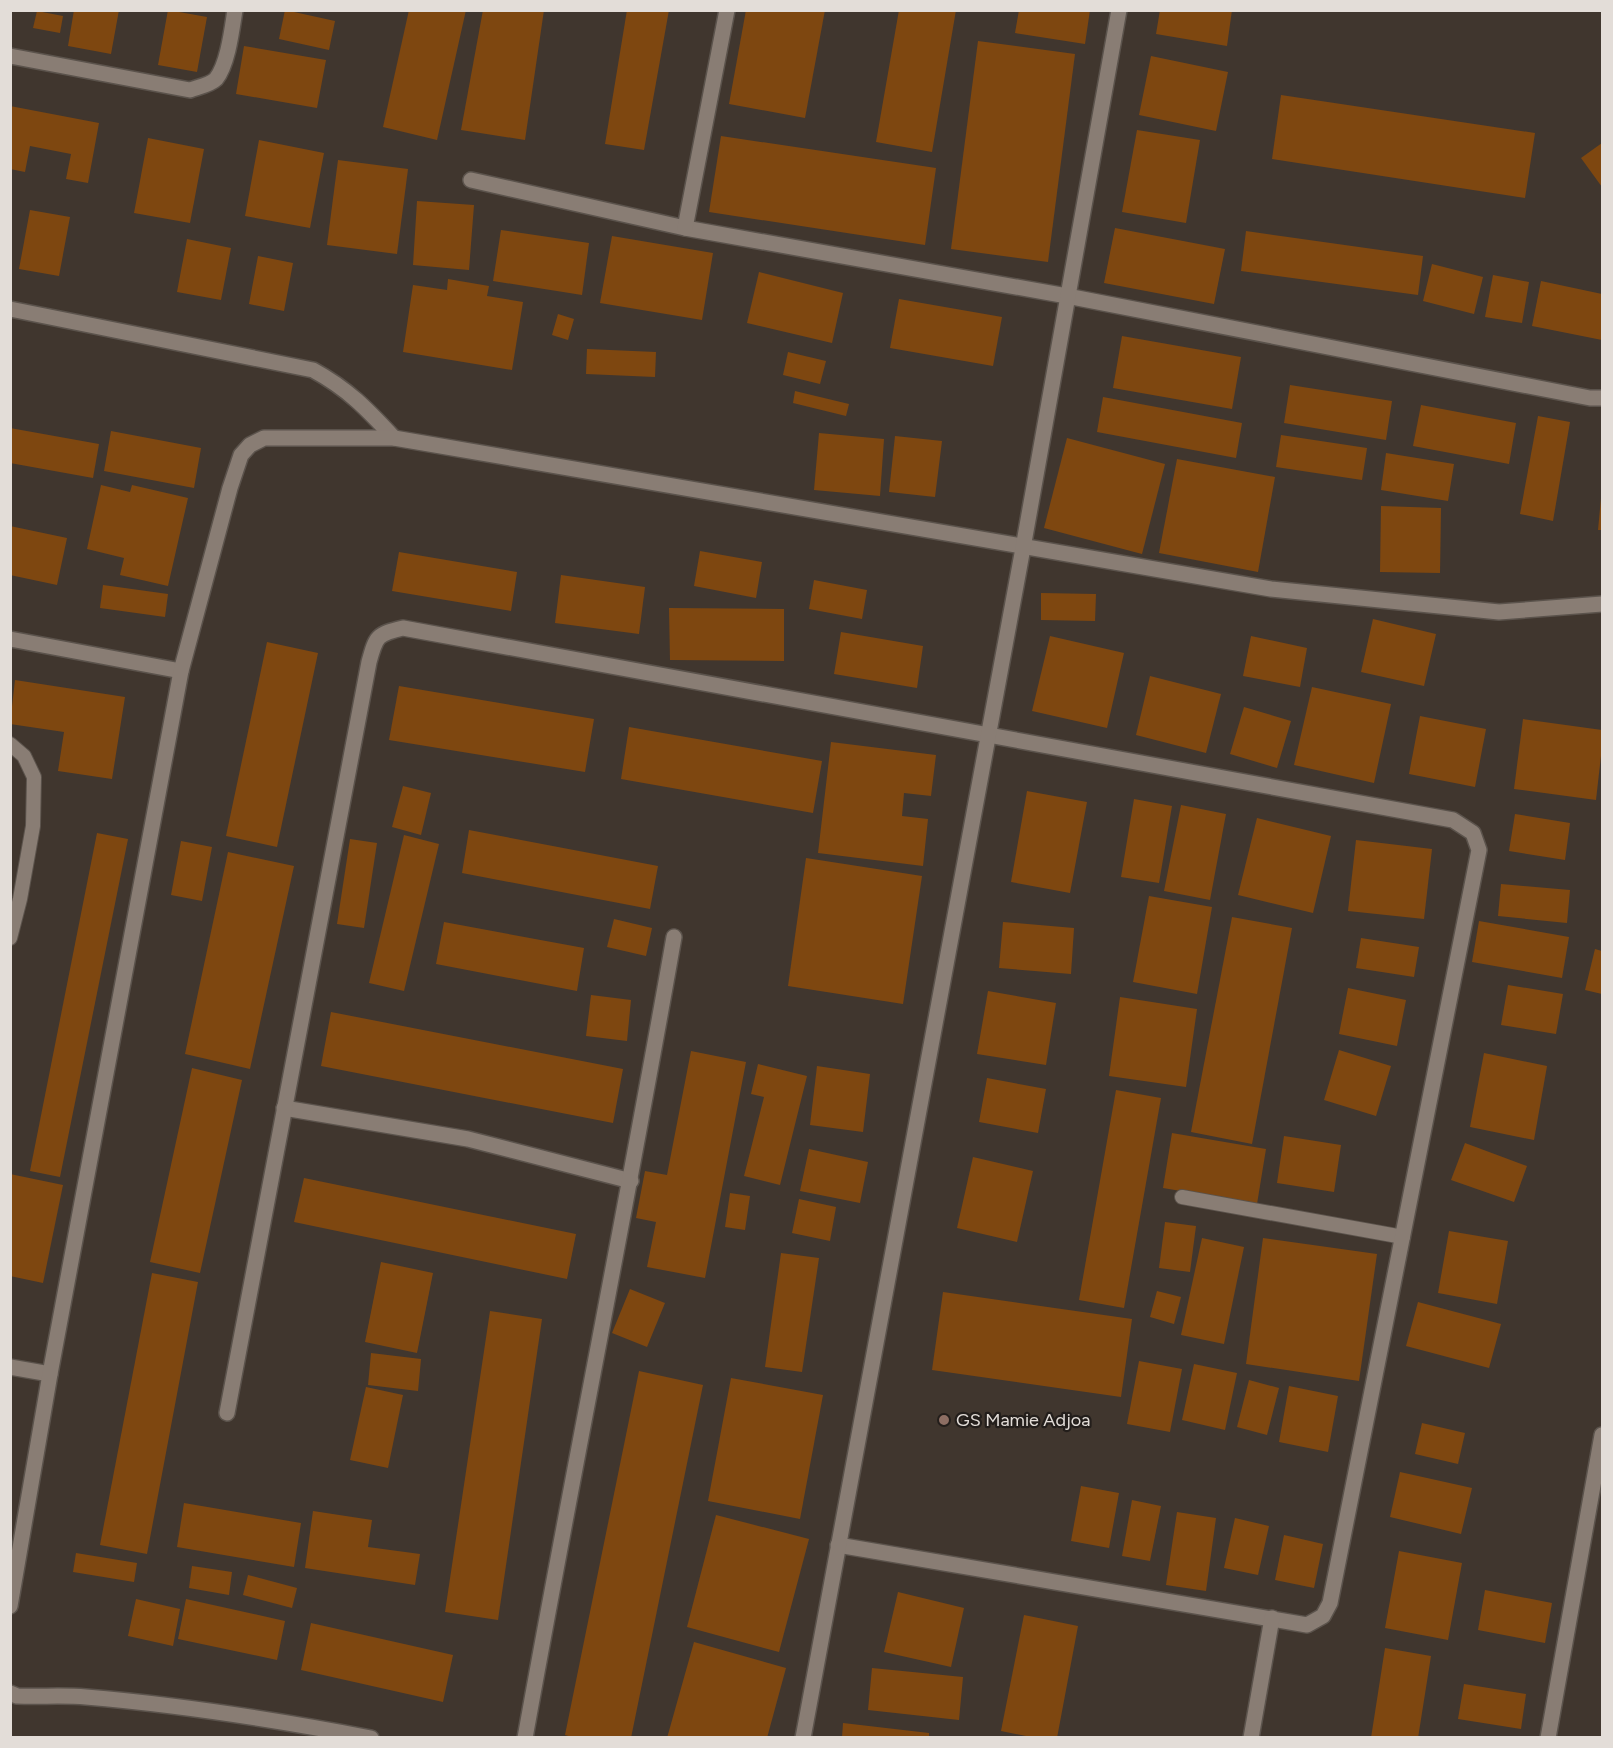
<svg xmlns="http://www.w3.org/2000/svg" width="1613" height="1748" font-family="Figtree,sans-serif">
	<rect width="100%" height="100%" fill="#40362e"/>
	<!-- building -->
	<g fill="#7e4710">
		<polygon points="74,10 119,10 111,54 68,46"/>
		<polygon points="168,10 207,17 197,72 158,65"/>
		<polygon points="285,10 335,21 329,50 279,39"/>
		<polygon points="409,10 466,10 437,140 383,127"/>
		<polygon points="483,10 544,10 525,140 461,130"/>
		<polygon points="627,10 669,10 644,150 605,144"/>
		<polygon points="746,10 825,10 805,118 729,104"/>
		<polygon points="899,10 956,10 932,152 876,142"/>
		<polygon points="1019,10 1090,10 1085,44 1015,33"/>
		<polygon points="1160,10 1232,10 1227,46 1156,34"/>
		<polygon points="37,11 63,16 60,33 33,28"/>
		<polygon points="978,41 1075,54 1048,262 951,249"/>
		<polygon points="244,46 326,60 317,108 236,94"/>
		<polygon points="1151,56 1228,72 1216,131 1139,115"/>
		<polygon points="1281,95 1535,133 1525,198 1272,159"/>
		<polygon points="10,106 99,123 88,183 66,179 71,154 30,146 25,172 10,169"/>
		<polygon points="1137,130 1200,140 1186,223 1122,212"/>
		<polygon points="721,136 936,168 925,245 709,212"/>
		<polygon points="148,138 204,149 190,223 134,213"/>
		<polygon points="259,140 324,153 310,228 245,216"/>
		<polygon points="1602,143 1602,187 1581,158"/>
		<polygon points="338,160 408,169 397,254 327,245"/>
		<polygon points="417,201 474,205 469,270 413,265"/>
		<polygon points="30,210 70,217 59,276 19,269"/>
		<polygon points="1115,228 1225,249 1214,304 1104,283"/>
		<polygon points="501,230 589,243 582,295 493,281"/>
		<polygon points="1246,231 1423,256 1418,295 1241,271"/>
		<polygon points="612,236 713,253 702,320 600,303"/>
		<polygon points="187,239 231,248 221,300 177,292"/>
		<polygon points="258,256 293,263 284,311 249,304"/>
		<polygon points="1432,264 1483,277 1474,314 1423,301"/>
		<polygon points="759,272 843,293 832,343 747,323"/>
		<polygon points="1493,275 1529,282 1522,323 1485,317"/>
		<polygon points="448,279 489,286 487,296 523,302 512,370 403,352 413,285 447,290"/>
		<polygon points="1541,281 1602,294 1602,340 1532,326"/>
		<polygon points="899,299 1002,317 993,366 890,348"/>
		<polygon points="558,314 574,319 568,340 552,335"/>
		<polygon points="1122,336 1241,357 1232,409 1113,388"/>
		<polygon points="587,349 656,352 655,377 586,374"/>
		<polygon points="788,352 826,361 820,384 783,375"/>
		<polygon points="1290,385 1392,401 1386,440 1284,423"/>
		<polygon points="795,391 849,404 846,416 793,403"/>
		<polygon points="1103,397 1242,423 1236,458 1097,432"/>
		<polygon points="1421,405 1516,423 1509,464 1413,446"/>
		<polygon points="1538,416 1570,422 1553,521 1520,514"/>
		<polygon points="10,428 99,444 93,478 10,463"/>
		<polygon points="111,431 201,448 194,488 104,471"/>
		<polygon points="819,433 884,439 880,496 814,490"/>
		<polygon points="1281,435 1367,448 1362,480 1276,467"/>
		<polygon points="895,436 942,441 935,497 889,492"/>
		<polygon points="1067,438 1165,464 1142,554 1044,528"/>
		<polygon points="1386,453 1454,464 1448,501 1381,490"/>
		<polygon points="1177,459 1275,477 1258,572 1159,553"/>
		<polygon points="101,485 130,492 132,485 188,498 168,586 120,575 124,558 87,549"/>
		<polygon points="1601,498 1602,498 1602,530 1598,530"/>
		<polygon points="1381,506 1441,508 1440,573 1380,572"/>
		<polygon points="10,526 67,538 57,585 10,575"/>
		<polygon points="700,551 762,562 756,598 694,586"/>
		<polygon points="399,552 517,572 511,611 392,591"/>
		<polygon points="561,575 645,587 639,634 555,623"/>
		<polygon points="814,580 867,590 862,619 809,609"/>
		<polygon points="103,585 168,594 165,617 100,608"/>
		<polygon points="1041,593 1096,594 1095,621 1041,620"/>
		<polygon points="669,608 784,609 784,661 670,660"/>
		<polygon points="1373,619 1436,634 1424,686 1361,672"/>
		<polygon points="841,632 923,646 917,688 834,674"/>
		<polygon points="1050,636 1124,653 1107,728 1032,711"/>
		<polygon points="1251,636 1307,648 1300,687 1243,676"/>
		<polygon points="267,642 318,653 277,847 226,836"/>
		<polygon points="1150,676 1221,694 1206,753 1136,735"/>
		<polygon points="15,680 125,697 112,779 58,771 64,732 10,724"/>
		<polygon points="399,686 594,719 585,772 389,740"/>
		<polygon points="1312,687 1391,704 1374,783 1294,765"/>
		<polygon points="1244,707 1291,721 1277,768 1230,754"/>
		<polygon points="1420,716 1486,729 1475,787 1409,774"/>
		<polygon points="1523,719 1602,730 1602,747 1596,800 1514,789"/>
		<polygon points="629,727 822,761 813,813 621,779"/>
		<polygon points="831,742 936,755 931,796 904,793 902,816 928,819 923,866 818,853"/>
		<polygon points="403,786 431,793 421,835 392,827"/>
		<polygon points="1027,791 1087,802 1070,893 1011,882"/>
		<polygon points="1134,799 1172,806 1159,883 1121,877"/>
		<polygon points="1181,805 1226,814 1210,900 1164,891"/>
		<polygon points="1515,814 1570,823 1565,860 1509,851"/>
		<polygon points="1257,818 1331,836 1313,913 1238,895"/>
		<polygon points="469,830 658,866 650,909 462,873"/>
		<polygon points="97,833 128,839 60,1177 30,1171"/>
		<polygon points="404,835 439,844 404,991 369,983"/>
		<polygon points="350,839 377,843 364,928 337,924"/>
		<polygon points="1356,840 1432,849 1424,919 1348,911"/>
		<polygon points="181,841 212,847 202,901 171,895"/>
		<polygon points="228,852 294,866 250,1069 185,1054"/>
		<polygon points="806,858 922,876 903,1004 788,986"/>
		<polygon points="1501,884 1570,890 1567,923 1498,916"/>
		<polygon points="1149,896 1212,907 1197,994 1133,982"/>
		<polygon points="1232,917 1292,928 1252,1144 1191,1132"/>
		<polygon points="614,919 652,928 646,956 607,947"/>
		<polygon points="1479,921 1569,937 1562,978 1472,962"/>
		<polygon points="444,922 584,948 577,991 436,964"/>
		<polygon points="1003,922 1074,928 1071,974 999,968"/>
		<polygon points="1361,938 1419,947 1414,977 1356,968"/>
		<polygon points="1595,949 1602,951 1602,994 1585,990"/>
		<polygon points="1508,985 1563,994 1556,1034 1501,1025"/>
		<polygon points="1348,988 1406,1000 1397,1046 1339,1034"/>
		<polygon points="988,991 1056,1003 1046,1065 977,1054"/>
		<polygon points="591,995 631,1000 627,1041 586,1036"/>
		<polygon points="1120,997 1197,1009 1186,1087 1109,1076"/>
		<polygon points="331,1012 623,1069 613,1123 321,1066"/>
		<polygon points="1339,1050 1391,1066 1376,1116 1324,1100"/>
		<polygon points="691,1051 746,1062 705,1278 647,1267 656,1222 636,1218 645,1171 667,1175"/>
		<polygon points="1484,1053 1547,1066 1534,1140 1470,1127"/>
		<polygon points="758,1064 807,1076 780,1185 744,1176 764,1097 751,1094"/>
		<polygon points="817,1066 870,1074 863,1132 810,1125"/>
		<polygon points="192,1068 242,1080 200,1273 150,1262"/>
		<polygon points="987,1078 1046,1089 1038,1133 979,1122"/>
		<polygon points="1116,1090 1161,1098 1124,1308 1079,1300"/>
		<polygon points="1172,1133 1266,1149 1257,1204 1163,1188"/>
		<polygon points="1284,1136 1341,1145 1334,1192 1277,1183"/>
		<polygon points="1465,1143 1527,1166 1514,1202 1451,1180"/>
		<polygon points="809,1149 868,1162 860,1203 800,1191"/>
		<polygon points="973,1157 1033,1171 1017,1242 957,1228"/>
		<polygon points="10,1174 63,1185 43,1283 10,1276"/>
		<polygon points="304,1178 576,1234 567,1279 294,1222"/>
		<polygon points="730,1193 750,1196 745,1230 725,1227"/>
		<polygon points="799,1199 836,1207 830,1241 792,1233"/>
		<polygon points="1165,1222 1196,1226 1190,1272 1159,1268"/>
		<polygon points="1449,1231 1508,1241 1497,1304 1438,1293"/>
		<polygon points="1202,1238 1244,1247 1224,1344 1181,1335"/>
		<polygon points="1263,1238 1377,1254 1359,1381 1246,1364"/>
		<polygon points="781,1253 819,1258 802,1372 765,1367"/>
		<polygon points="381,1262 433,1273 417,1353 365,1342"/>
		<polygon points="152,1273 198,1282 147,1554 100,1545"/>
		<polygon points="630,1289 665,1303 647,1347 612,1333"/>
		<polygon points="1157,1291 1181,1297 1174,1324 1150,1317"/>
		<polygon points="943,1292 1132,1319 1121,1397 932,1370"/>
		<polygon points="1418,1302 1501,1324 1489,1368 1406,1346"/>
		<polygon points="490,1311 542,1319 498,1620 445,1612"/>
		<polygon points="371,1353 421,1359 418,1391 368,1385"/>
		<polygon points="1139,1361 1182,1369 1170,1432 1127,1424"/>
		<polygon points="1194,1364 1237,1373 1225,1430 1182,1420"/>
		<polygon points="639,1371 703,1385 631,1738 575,1738 565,1735"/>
		<polygon points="731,1378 823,1395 800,1519 708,1501"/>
		<polygon points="1249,1380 1279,1388 1267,1435 1237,1427"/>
		<polygon points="1289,1386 1338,1396 1328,1452 1279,1442"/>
		<polygon points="366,1387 403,1395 388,1468 350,1460"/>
		<polygon points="1422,1423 1465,1433 1458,1464 1415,1454"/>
		<polygon points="1400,1472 1472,1488 1461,1534 1390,1517"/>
		<polygon points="1081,1486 1119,1493 1109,1548 1071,1541"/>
		<polygon points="1132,1500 1161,1506 1150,1561 1122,1556"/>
		<polygon points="184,1503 301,1523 294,1567 177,1547"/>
		<polygon points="313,1511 372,1520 368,1547 420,1554 415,1585 305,1568"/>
		<polygon points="1177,1512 1216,1518 1206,1591 1166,1585"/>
		<polygon points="716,1515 809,1539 779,1652 687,1627"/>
		<polygon points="1235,1518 1269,1526 1258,1575 1224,1568"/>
		<polygon points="1284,1535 1323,1544 1314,1588 1275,1580"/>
		<polygon points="1399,1551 1462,1563 1448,1640 1385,1628"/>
		<polygon points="76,1553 137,1563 134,1582 73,1572"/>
		<polygon points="192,1566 232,1572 229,1595 189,1588"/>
		<polygon points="248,1575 297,1588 292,1608 243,1595"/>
		<polygon points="1485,1590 1552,1603 1545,1643 1478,1630"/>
		<polygon points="898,1592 964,1608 951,1667 884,1652"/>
		<polygon points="136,1599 180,1609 173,1646 128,1636"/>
		<polygon points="186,1599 285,1621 277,1660 178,1639"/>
		<polygon points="1024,1615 1078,1626 1057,1738 1036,1738 1001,1731"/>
		<polygon points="311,1623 453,1655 443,1702 301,1670"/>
		<polygon points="694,1642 786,1668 767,1738 667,1738"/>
		<polygon points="1385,1648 1431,1656 1418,1738 1371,1738"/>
		<polygon points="872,1668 963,1677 959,1720 868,1710"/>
		<polygon points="1464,1684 1526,1694 1521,1729 1458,1719"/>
		<polygon points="843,1723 929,1733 929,1738 842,1738"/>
	</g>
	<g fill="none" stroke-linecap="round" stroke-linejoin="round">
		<!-- lane casing -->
		<g stroke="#5b534c" stroke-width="16">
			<g id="lane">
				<polyline points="10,744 24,756 34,777 33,826 20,899 10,938"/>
				<polyline points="1182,1197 1403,1237"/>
			</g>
		</g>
		<!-- street casing -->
		<g stroke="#5b534c" stroke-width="18">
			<g id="street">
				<path d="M10 56 190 90C198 87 210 85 216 79 228 64 232 29 235 10"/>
				<polyline points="471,180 685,228 1067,296 1590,398 1602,398"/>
				<polyline points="685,228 727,10"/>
				<path d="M10 309 313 370C348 389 367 409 394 438"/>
				<polyline points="10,639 181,671"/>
				<polyline points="284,1108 468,1139 631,1181"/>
				<polyline points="10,1367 50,1374"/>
				<path d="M227 1413 369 662C376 636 377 634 403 628L1453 820 1473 833 1479 850 1330 1603 1323 1616 1307 1625 838 1545"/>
				<polyline points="10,1606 50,1374 181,671 230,488 241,455 250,445 264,438 394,438 1271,589 1499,612 1602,604"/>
				<path d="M10 1693 17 1696C40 1697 63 1695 86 1697 181 1705 277 1720 371 1738"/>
				<path d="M525 1738C573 1471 627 1205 674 937"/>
				<polyline points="803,1738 1023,548 1119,10"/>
				<polyline points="1251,1738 1272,1618"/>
				<polyline points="1548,1738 1602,1435"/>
			</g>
		</g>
		<!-- lane -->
		<use href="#lane" stroke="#897d74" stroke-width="14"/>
		<!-- street -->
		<use href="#street" stroke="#897d74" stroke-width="15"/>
	</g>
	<!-- markers -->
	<circle fill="#8d6e63" stroke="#231e1b" stroke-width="2" cx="944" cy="1420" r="6"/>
	<g text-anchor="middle" stroke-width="4.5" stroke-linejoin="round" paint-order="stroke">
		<!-- poi labels -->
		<g font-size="18" fill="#e3ddd8" stroke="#231e1b" text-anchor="start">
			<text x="956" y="1426">GS Mamie Adjoa</text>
		</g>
	</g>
	<!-- border -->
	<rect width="1613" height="1748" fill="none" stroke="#e3ddd8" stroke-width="24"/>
</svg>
